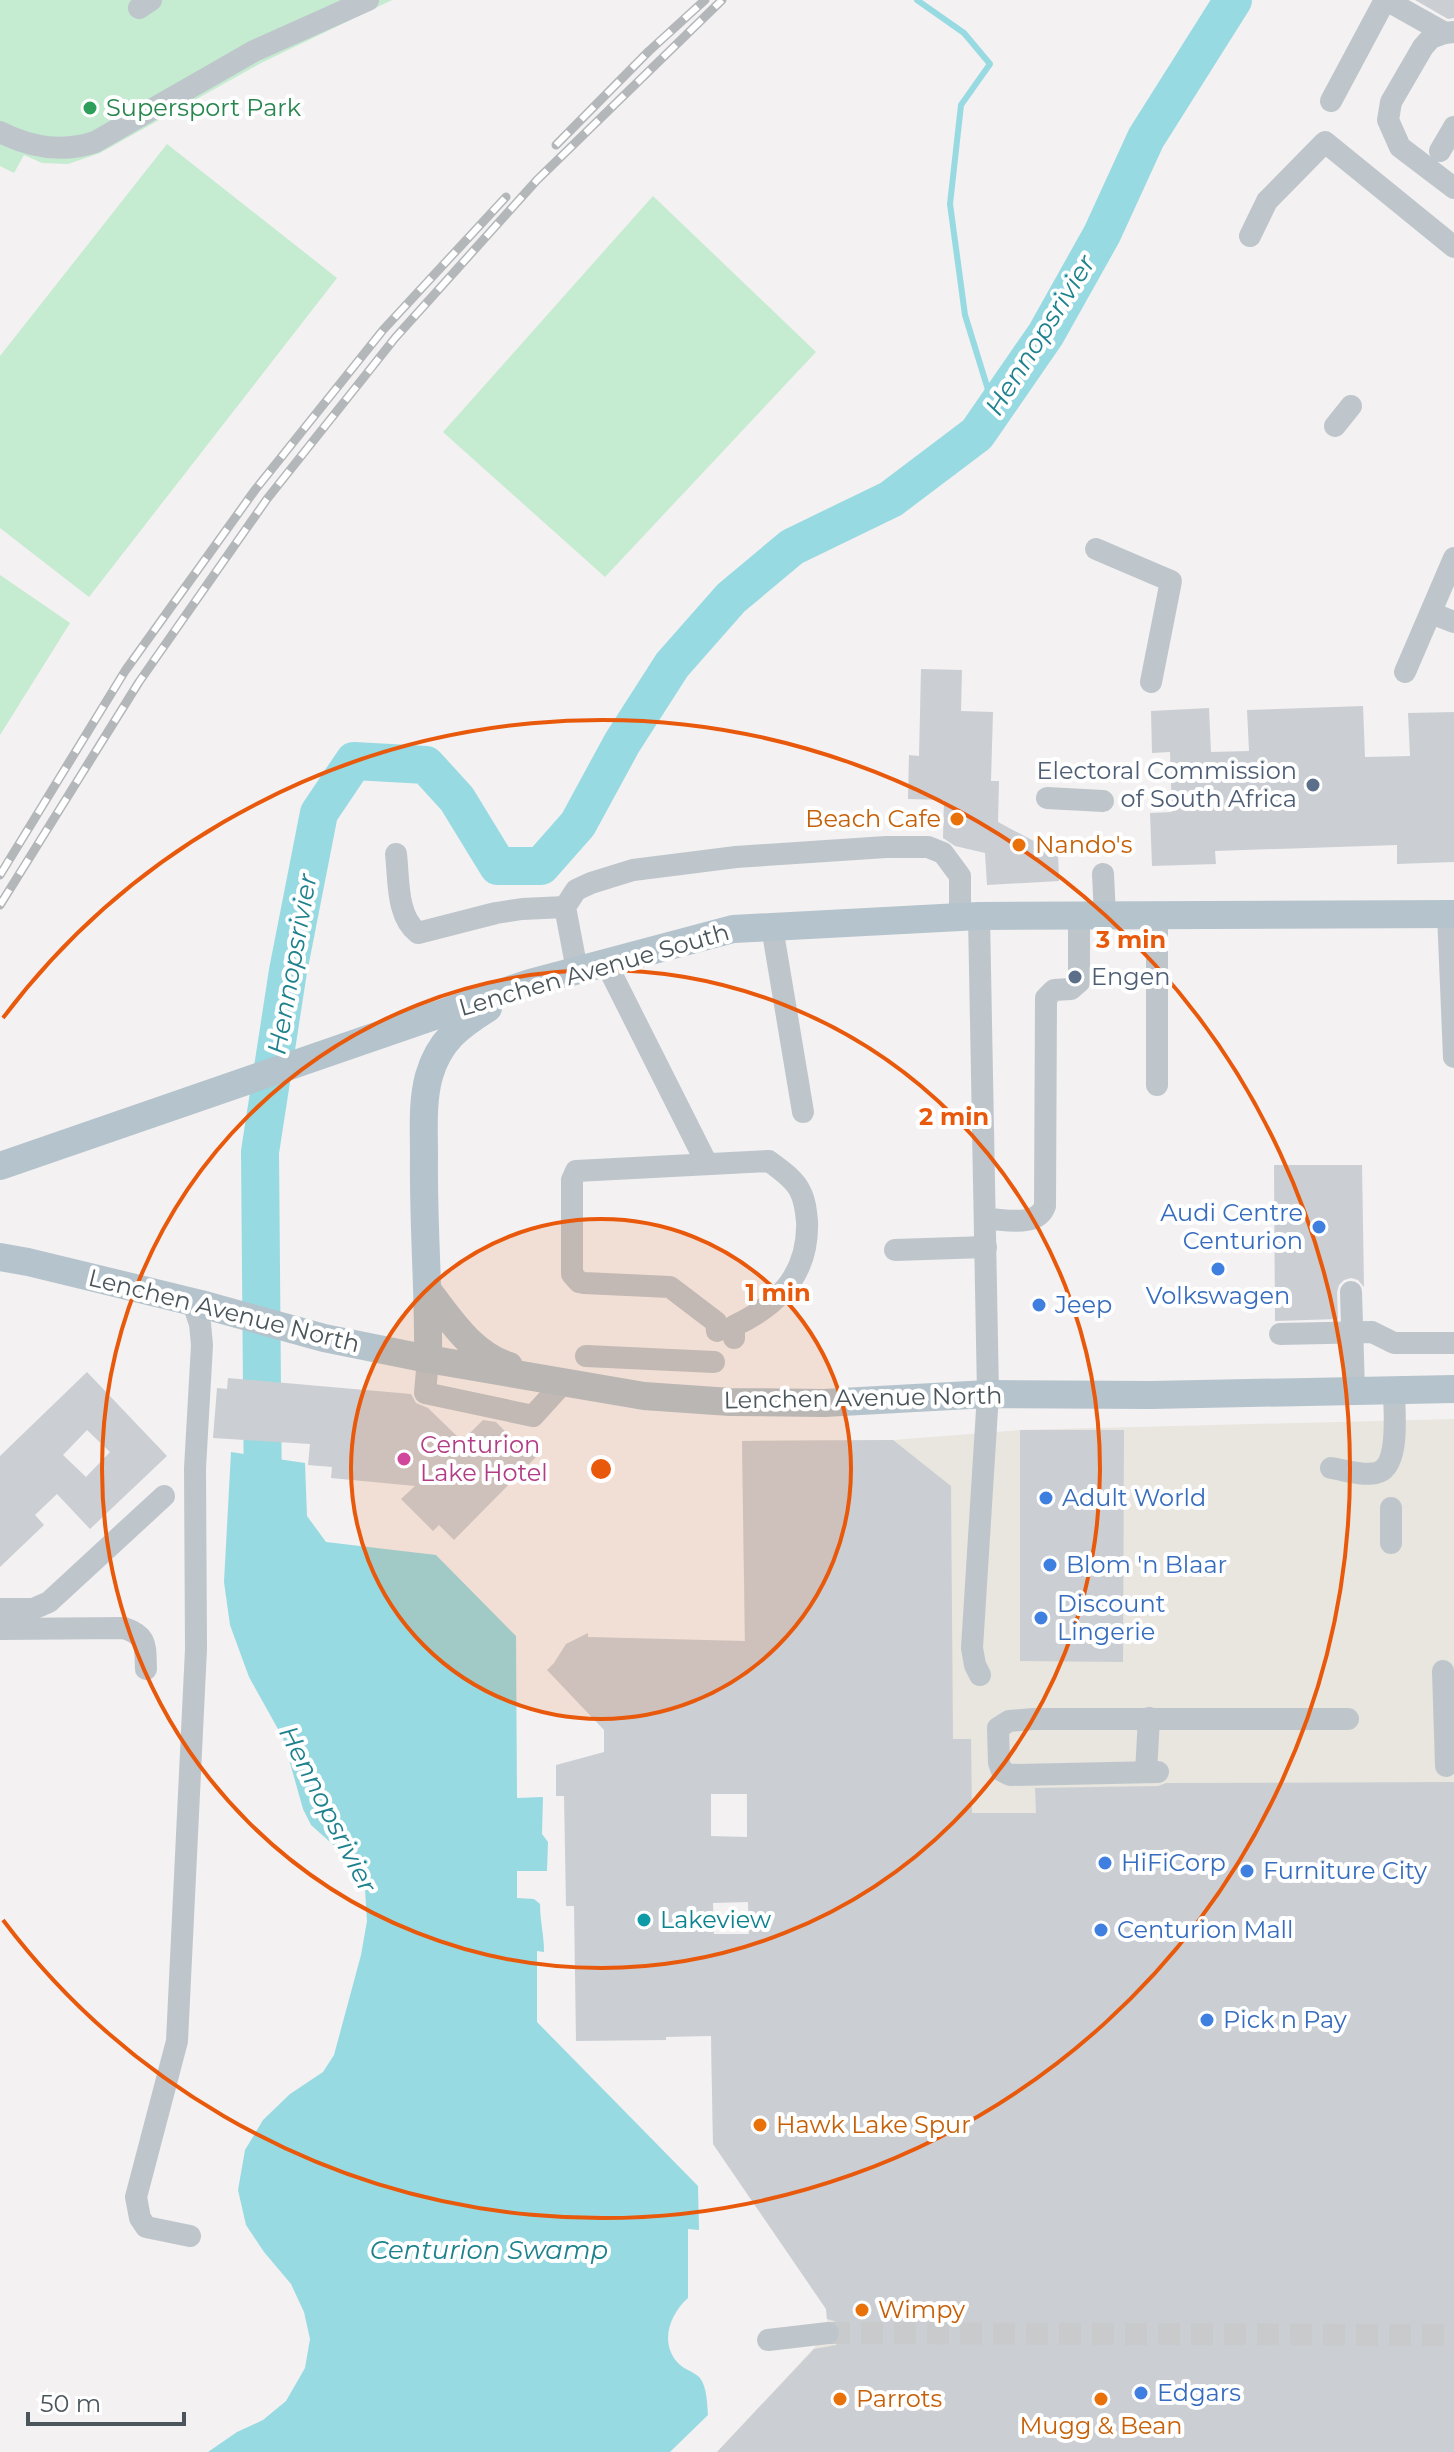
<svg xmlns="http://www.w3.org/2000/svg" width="1454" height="2452" font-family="Montserrat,sans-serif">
	<rect width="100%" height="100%" fill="#f3f1f1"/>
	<!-- commercial -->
	<polygon fill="#e9e5df" points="1454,1419 1454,2452 717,2452 828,2333 826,2309 713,2144 711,2046 750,2045 742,1441 893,1440 1020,1430"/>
	<!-- green -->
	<g fill="#c5ebd0">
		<polygon points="0,0 392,0 261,63 100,153 68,164 42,163 24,155 14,173 0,166"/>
		<polygon points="167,144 337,278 89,597 0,528 0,356"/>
		<polygon points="653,196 816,352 605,577 443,432"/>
		<polygon points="0,575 70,623 0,735"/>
	</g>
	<!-- water -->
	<path fill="#98dae2" d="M231 1452 305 1463 307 1516 326 1542 436 1555 516 1636 517 1798 543 1797 542 1834 548 1842 547 1871H517V1898L534 1899 540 1904C540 1921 544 1935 544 1952L537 1951V2022L698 2186 699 2230 688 2229V2298C669 2315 659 2344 679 2364 685 2370 695 2372 700 2378 707 2387 707 2404 708 2415L670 2452H208L237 2432 263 2420 286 2401 305 2368 310 2339 304 2312 291 2284 264 2252 246 2225 238 2190 245 2150 263 2120 290 2094 323 2072 334 2055 361 1955 367 1921 365 1889 339 1850 311 1825 303 1809 283 1738 249 1677 230 1625 224 1582Z"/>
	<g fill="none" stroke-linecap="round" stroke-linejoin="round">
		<!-- stream -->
		<polyline stroke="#98dae2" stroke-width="6" points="917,0 964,33 990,64 961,105 950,204 965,315 994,409"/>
		<!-- river -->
		<polyline stroke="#98dae2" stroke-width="38" points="263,1507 260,1152 288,971 319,813 354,761 426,765 457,799 498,866 541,866 578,824 622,743 672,665 731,598 792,547 891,499 977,434 1046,334 1102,234 1146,138 1233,0"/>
	</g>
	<!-- building -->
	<g fill="#cbcfd3" fill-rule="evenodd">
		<polygon points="1415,0 1454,0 1454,18 1448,19"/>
		<polygon points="921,669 962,670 961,711 993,712 991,781 999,781 998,822 1058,854 1059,881 987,885 985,853 955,846 943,838 944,800 908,799 909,755 919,756"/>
		<polygon points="1363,706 1365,757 1410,756 1408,713 1454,712 1454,862 1397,864 1397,845 1215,851 1216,864 1152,866 1150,813 1172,812 1170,752 1152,753 1151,711 1209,708 1211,752 1249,751 1247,710"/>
		<polygon points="1274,1165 1362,1165 1364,1287 1358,1280 1351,1278 1344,1280 1339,1285 1337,1292 1338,1319 1275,1321"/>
		<path d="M87 1372 167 1456 90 1529 57 1494 35 1515 44 1525 0 1567V1456ZM87 1430 110 1452 86 1477 63 1455Z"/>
		<polygon points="228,1378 411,1394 416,1403 428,1408 462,1441 483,1420 496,1422 521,1448 529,1440 541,1452 454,1540 439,1525 433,1531 401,1499 415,1486 331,1478 332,1467 308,1465 310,1444 213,1438 217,1388 227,1389"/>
		<polygon points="1020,1430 1124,1430 1123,1662 1020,1661"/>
		<path d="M893 1440 951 1486 953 1739H971L972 1813H1036L1035 1788 1158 1786 1166 1783 1454 1782V2452H717L814 2349 836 2345 840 2339 842 2331 834 2321 827 2319 826 2309 713 2144 711 2036 666 2037V2040L576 2041 574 1906H566L564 1796H556V1765L604 1752V1730L547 1670 554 1663 566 1644 588 1633V1637L745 1641 742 1441ZM711 1794H747V1837L711 1836ZM748 1902 749 1934H714L713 1903Z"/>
	</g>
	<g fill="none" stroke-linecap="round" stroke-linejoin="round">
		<!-- minor-tunnel -->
		<polyline stroke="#c9cacc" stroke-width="22" stroke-dasharray="22 11" stroke-linecap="butt" points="828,2333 1454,2335"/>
		<!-- minor -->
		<g stroke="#bec6cc" stroke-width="22">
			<polyline points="1386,0 1445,33"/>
			<polyline points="139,8 151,0"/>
			<polyline points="1454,32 1445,33 1431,38 1423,47 1391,102 1388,120 1400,147 1454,188"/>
			<polyline points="1331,101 1385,0"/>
			<path d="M0 132C30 147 63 153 95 142L254 51 368 0"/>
			<polyline points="1440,151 1454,127"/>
			<polyline points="1250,236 1267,201 1325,142 1454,247"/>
			<polyline points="1335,426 1351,406"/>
			<polyline points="1096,549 1171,581 1151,682"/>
			<polyline points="1431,613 1454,622"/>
			<polyline points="1405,672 1454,558"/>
			<polyline points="1047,798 1103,801"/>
			<path d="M396 854C399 879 396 916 418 933L496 913 522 909 565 907"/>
			<polyline points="1103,874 1105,916"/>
			<polyline points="1448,914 1454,1057"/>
			<polyline points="979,916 988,1394 972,1648 975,1665 980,1675"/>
			<polyline points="1157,916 1157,1085"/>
			<polyline points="772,927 803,1112"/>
			<polyline points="606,963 707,1164"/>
			<polyline points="577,970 565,907 576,890 591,883 633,870 736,857 886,847 928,847 943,853 960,876 960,917"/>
			<path d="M986 1219C1005 1219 1037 1228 1045 1206L1046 998 1054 990 1071 989 1079 982V916"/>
			<polyline points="895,1250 986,1247"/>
			<polyline points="1351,1292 1354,1391"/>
			<path d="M717 1331 716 1322 670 1287 584 1283 579 1282 572 1274V1180L576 1171 769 1161C779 1169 794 1178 800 1191 805 1200 806 1211 807 1221 809 1273 779 1305 734 1326V1338"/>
			<polyline points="1280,1334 1372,1332 1394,1343 1454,1343"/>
			<polyline points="586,1356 714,1362"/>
			<polyline points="428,1359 425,1393 533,1416 564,1382"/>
			<path d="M1331 1468C1344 1470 1363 1476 1376 1473 1401 1468 1394 1411 1394 1390"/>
			<polyline points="1391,1508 1391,1543"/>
			<polyline points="0,1609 33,1609 49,1602 164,1496"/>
			<path d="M0 1629 124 1628C148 1636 145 1646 146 1669"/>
			<polyline points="1443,1671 1446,1766"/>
			<polyline points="1146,1772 1149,1718"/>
			<polyline points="1158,1772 1010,1775 1002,1771 999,1763 998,1728 1009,1721 1033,1719 1348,1719"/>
			<polyline points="190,2236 146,2227 140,2218 136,2197 177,2041 196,1649 195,1468 202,1345 200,1324 193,1303"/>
			<polyline points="768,2340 828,2333"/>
		</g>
		<!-- major -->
		<g stroke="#b4c3cc" stroke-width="28">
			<polyline points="0,1166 530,983 733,929 979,916 1454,914"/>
			<polyline points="0,1257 28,1262 201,1304 324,1338 428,1359 644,1396 730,1402 824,1403 988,1394 1151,1395 1454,1389"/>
			<path d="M429 1292C451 1321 473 1355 509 1366"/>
			<path d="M428 1359C429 1291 423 1224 424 1156 424 1130 422 1101 429 1076 439 1041 459 1026 488 1008"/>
		</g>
		<!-- rail casing -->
		<g stroke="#b4b7ba" stroke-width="9">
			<g id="rail">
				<polyline points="556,145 649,51 705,0"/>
				<polyline points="0,875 125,671 255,490 383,330 506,197"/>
				<polyline points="0,905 139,682 267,499 395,338 537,180 722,0"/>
			</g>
		</g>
		<!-- rail -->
		<use href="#rail" stroke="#fff" stroke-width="6" stroke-dasharray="18" stroke-linecap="butt"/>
	</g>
	<!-- distance rings -->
	<circle cx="601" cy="1469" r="250" fill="#e8590c" fill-opacity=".12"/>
	<g fill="none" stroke="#e8590c" stroke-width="4">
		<circle cx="601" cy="1469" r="250"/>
		<circle cx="601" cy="1469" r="499"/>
		<path d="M3 1018A749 749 0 1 1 3 1920"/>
	</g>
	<!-- markers -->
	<circle fill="#2e9e5b" stroke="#fff" stroke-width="3" cx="90" cy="108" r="8"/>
	<g fill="#5c6f8a" stroke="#fff" stroke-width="3">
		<circle cx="1313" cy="785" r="8"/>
		<circle cx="1075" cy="977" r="8"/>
	</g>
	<g fill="#e8710a" stroke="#fff" stroke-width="3">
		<circle cx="957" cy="819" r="8"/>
		<circle cx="1019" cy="845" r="8"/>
		<circle cx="760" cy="2125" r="8"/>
		<circle cx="862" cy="2310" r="8"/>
		<circle cx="840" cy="2399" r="8"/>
		<circle cx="1101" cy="2399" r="8"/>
	</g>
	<g fill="#3f7fe0" stroke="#fff" stroke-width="3">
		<circle cx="1319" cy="1227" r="8"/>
		<circle cx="1218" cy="1269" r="8"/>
		<circle cx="1039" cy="1305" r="8"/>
		<circle cx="1046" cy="1498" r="8"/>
		<circle cx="1050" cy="1565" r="8"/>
		<circle cx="1041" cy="1618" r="8"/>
		<circle cx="1105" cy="1863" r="8"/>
		<circle cx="1247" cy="1871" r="8"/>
		<circle cx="1101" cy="1930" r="8"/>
		<circle cx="1207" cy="2020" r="8"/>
		<circle cx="1141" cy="2393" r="8"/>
	</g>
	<circle fill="#d1479c" stroke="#fff" stroke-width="3" cx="404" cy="1459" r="8"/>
	<circle fill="#0f9aa8" stroke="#fff" stroke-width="3" cx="644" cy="1920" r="8"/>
	<g text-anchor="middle" stroke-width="8" stroke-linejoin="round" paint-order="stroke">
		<!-- leisure labels -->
		<g font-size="24" fill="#27864d" stroke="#fff" text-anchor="start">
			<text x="106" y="116">Supersport Park</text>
		</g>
		<!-- service labels -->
		<g font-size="24" fill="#4e5e75" stroke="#fff" text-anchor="end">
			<text x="1297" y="779">Electoral Commission<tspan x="1297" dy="28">of South Africa</tspan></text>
			<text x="1091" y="985" text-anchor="start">Engen</text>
		</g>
		<!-- food labels -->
		<g font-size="24" fill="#c56008" stroke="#fff" text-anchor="start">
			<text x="941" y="827" text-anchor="end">Beach Cafe</text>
			<text x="1035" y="853">Nando's</text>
			<text x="776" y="2133">Hawk Lake Spur</text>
			<text x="878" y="2318">Wimpy</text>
			<text x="856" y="2407">Parrots</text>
			<text x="1101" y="2434" text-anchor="middle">Mugg &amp; Bean</text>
		</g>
		<!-- street labels -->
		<g font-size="24" fill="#4b565c" stroke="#fff">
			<text transform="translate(594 970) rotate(-16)" y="8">Lenchen Avenue South</text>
			<text transform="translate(224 1311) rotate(14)" y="8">Lenchen Avenue North</text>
			<text transform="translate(863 1398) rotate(-1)" y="8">Lenchen Avenue North</text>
		</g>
		<!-- shop labels -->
		<g font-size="24" fill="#366cbe" stroke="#fff" text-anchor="start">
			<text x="1303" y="1221" text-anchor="end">Audi Centre<tspan x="1303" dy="28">Centurion</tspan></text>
			<text x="1218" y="1304" text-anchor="middle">Volkswagen</text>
			<text x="1055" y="1313">Jeep</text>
			<text x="1062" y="1506">Adult World</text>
			<text x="1066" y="1573">Blom 'n Blaar</text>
			<text x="1057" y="1612">Discount<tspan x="1057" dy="28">Lingerie</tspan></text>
			<text x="1121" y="1871">HiFiCorp</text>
			<text x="1263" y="1879">Furniture City</text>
			<text x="1117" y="1938">Centurion Mall</text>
			<text x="1223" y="2028">Pick n Pay</text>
			<text x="1157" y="2401">Edgars</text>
		</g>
		<!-- hotel labels -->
		<g font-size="24" fill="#b23c85" stroke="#fff" text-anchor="start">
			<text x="420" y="1453">Centurion<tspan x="420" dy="28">Lake Hotel</tspan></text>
		</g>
		<!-- culture labels -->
		<g font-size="24" fill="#0d838f" stroke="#fff" text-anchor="start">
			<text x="660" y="1928">Lakeview</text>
		</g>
		<!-- water labels -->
		<g font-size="26" font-style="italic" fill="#1d828e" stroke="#fff">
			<text transform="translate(1040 335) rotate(-58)" y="9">Hennopsrivier</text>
			<text transform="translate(292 964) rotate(-80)" y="9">Hennopsrivier</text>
			<text transform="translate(328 1809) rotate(63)" y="9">Hennopsrivier</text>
			<text x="489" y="2259">Centurion Swamp</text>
		</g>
	</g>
	<circle cx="601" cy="1469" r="12" fill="#e8590c" stroke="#fff" stroke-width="4"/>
	<g font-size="24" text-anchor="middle" font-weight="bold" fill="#e8590c" stroke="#fff" stroke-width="8" stroke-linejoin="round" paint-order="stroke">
		<text x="1131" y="948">3 min</text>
		<text x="954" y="1125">2 min</text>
		<text x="778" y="1301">1 min</text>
	</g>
	<!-- scale -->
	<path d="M28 2412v12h156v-12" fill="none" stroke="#4b565c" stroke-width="4"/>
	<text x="40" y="2412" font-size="24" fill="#4b565c" stroke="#ffffff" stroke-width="6" paint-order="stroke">50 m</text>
</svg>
